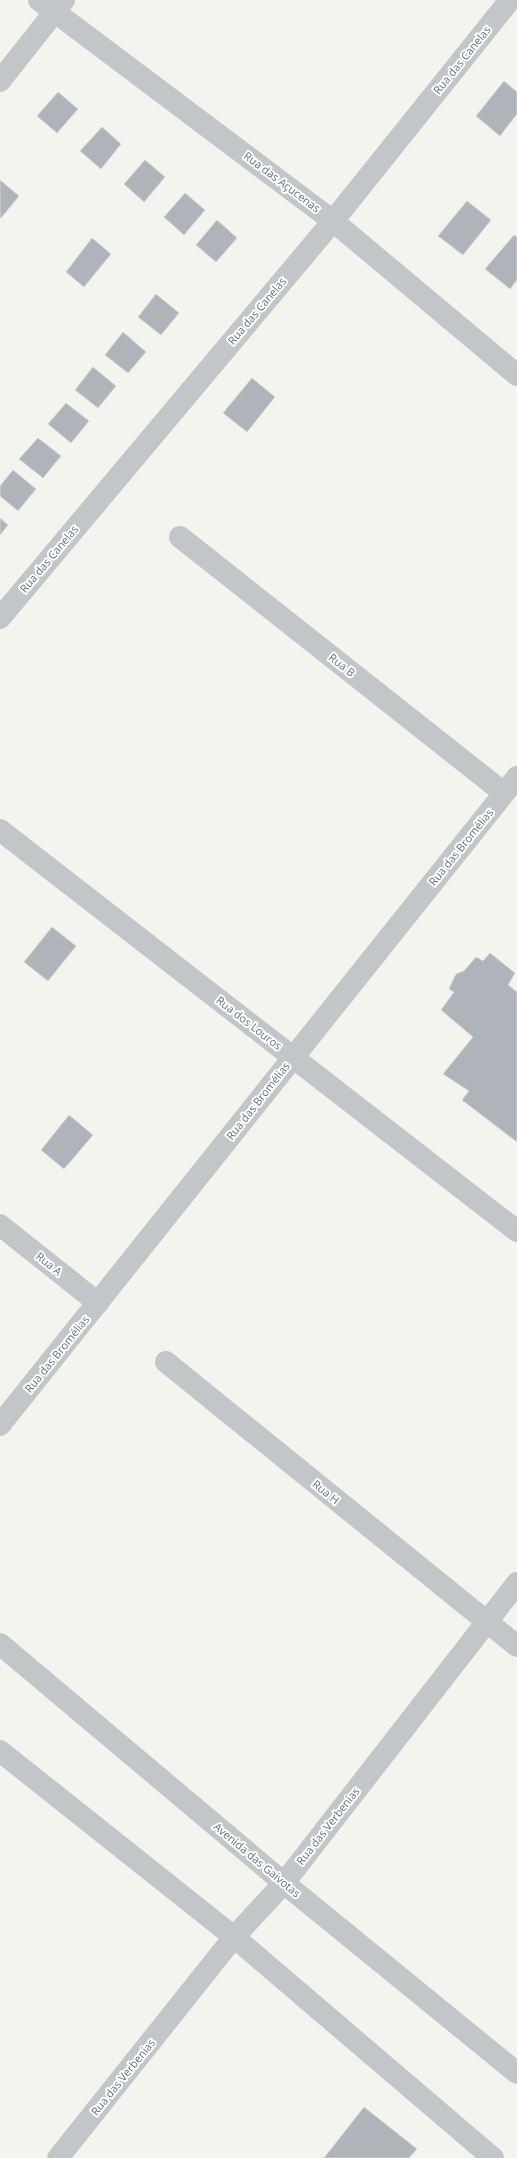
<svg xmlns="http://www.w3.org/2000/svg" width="517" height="2158" font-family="'Open Sans',sans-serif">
	<rect width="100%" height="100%" fill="#f4f4ef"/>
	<!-- building -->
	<g fill="#aeb4ba" stroke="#d5d5d2">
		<polygon points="504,81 517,92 517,114 500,136 476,116"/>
		<polygon points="58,92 78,109 57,133 37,116"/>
		<polygon points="102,127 121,144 101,169 80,151"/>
		<polygon points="145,160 165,177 144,202 124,184"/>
		<polygon points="0,180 19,196 1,218 0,217"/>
		<polygon points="185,193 205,210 184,235 164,217"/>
		<polygon points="467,201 491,220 463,255 438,236"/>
		<polygon points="217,220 237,238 216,262 196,245"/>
		<polygon points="514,235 517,237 517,280 510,289 485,269"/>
		<polygon points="92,238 111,254 84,287 66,272"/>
		<polygon points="156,294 179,313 161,335 138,317"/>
		<polygon points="123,332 146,352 128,373 105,355"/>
		<polygon points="93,367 116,386 98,408 75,390"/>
		<polygon points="252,378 275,397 247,432 223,413"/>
		<polygon points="66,403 89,421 71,443 48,424"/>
		<polygon points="38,438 61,456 43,478 19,459"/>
		<polygon points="13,470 36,489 18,511 0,496 0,486"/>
		<polygon points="0,518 8,525 0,535"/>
		<polygon points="52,927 76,946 48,981 24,962"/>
		<polygon points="490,953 515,973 508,985 517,992 517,1142 462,1100 469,1091 443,1074 473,1037 441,1010 454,992 449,989 456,974 464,971 476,957 483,961"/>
		<polygon points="69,1115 93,1135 64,1169 41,1150"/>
		<polygon points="364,2107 417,2149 409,2158 324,2158"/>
	</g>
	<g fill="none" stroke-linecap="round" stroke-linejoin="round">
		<!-- minor -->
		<g stroke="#c3c6c9" stroke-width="22">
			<polyline points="39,0 333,221 517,375"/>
			<polyline points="0,81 64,0"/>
			<polyline points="180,537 504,793"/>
			<polyline points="0,618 333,221 510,0"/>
			<polyline points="0,830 517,1231"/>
			<polyline points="0,1225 98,1303"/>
			<polyline points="166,1362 517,1646"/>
			<polyline points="0,1425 517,777"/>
			<polyline points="58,2158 234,1937 284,1883 517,1583"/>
		</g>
		<!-- tertiary -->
		<g stroke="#c3c6c9" stroke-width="22">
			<polyline points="0,1644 284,1883 517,2073"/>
			<polyline points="0,1751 234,1937 493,2158"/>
		</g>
	</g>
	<g text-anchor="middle" stroke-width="4" stroke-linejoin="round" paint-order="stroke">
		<!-- street labels -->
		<g font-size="11" fill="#617182" stroke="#fff">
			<text transform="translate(462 60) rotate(-51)" y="4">Rua das Canelas</text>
			<text transform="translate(282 182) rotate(37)" y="4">Rua das Açucenas</text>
			<text transform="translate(257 311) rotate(-50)" y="4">Rua das Canelas</text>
			<text transform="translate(49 559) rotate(-50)" y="4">Rua das Canelas</text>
			<text transform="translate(342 665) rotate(38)" y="4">Rua B</text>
			<text transform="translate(461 847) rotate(-51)" y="4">Rua das Bromélias</text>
			<text transform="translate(249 1023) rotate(38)" y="4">Rua dos Louros</text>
			<text transform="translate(258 1101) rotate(-52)" y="4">Rua das Bromélias</text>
			<text transform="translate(49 1264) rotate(39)" y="4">Rua A</text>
			<text transform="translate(57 1354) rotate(-51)" y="4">Rua das Bromélias</text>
			<text transform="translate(326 1492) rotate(39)" y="4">Rua H</text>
			<text transform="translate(328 1826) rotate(-52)" y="4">Rua das Verbenias</text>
			<text transform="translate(257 1860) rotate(40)" y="4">Avenida das Gaivotas</text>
			<text transform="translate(123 2077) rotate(-51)" y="4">Rua das Verbenias</text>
		</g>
	</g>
</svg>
